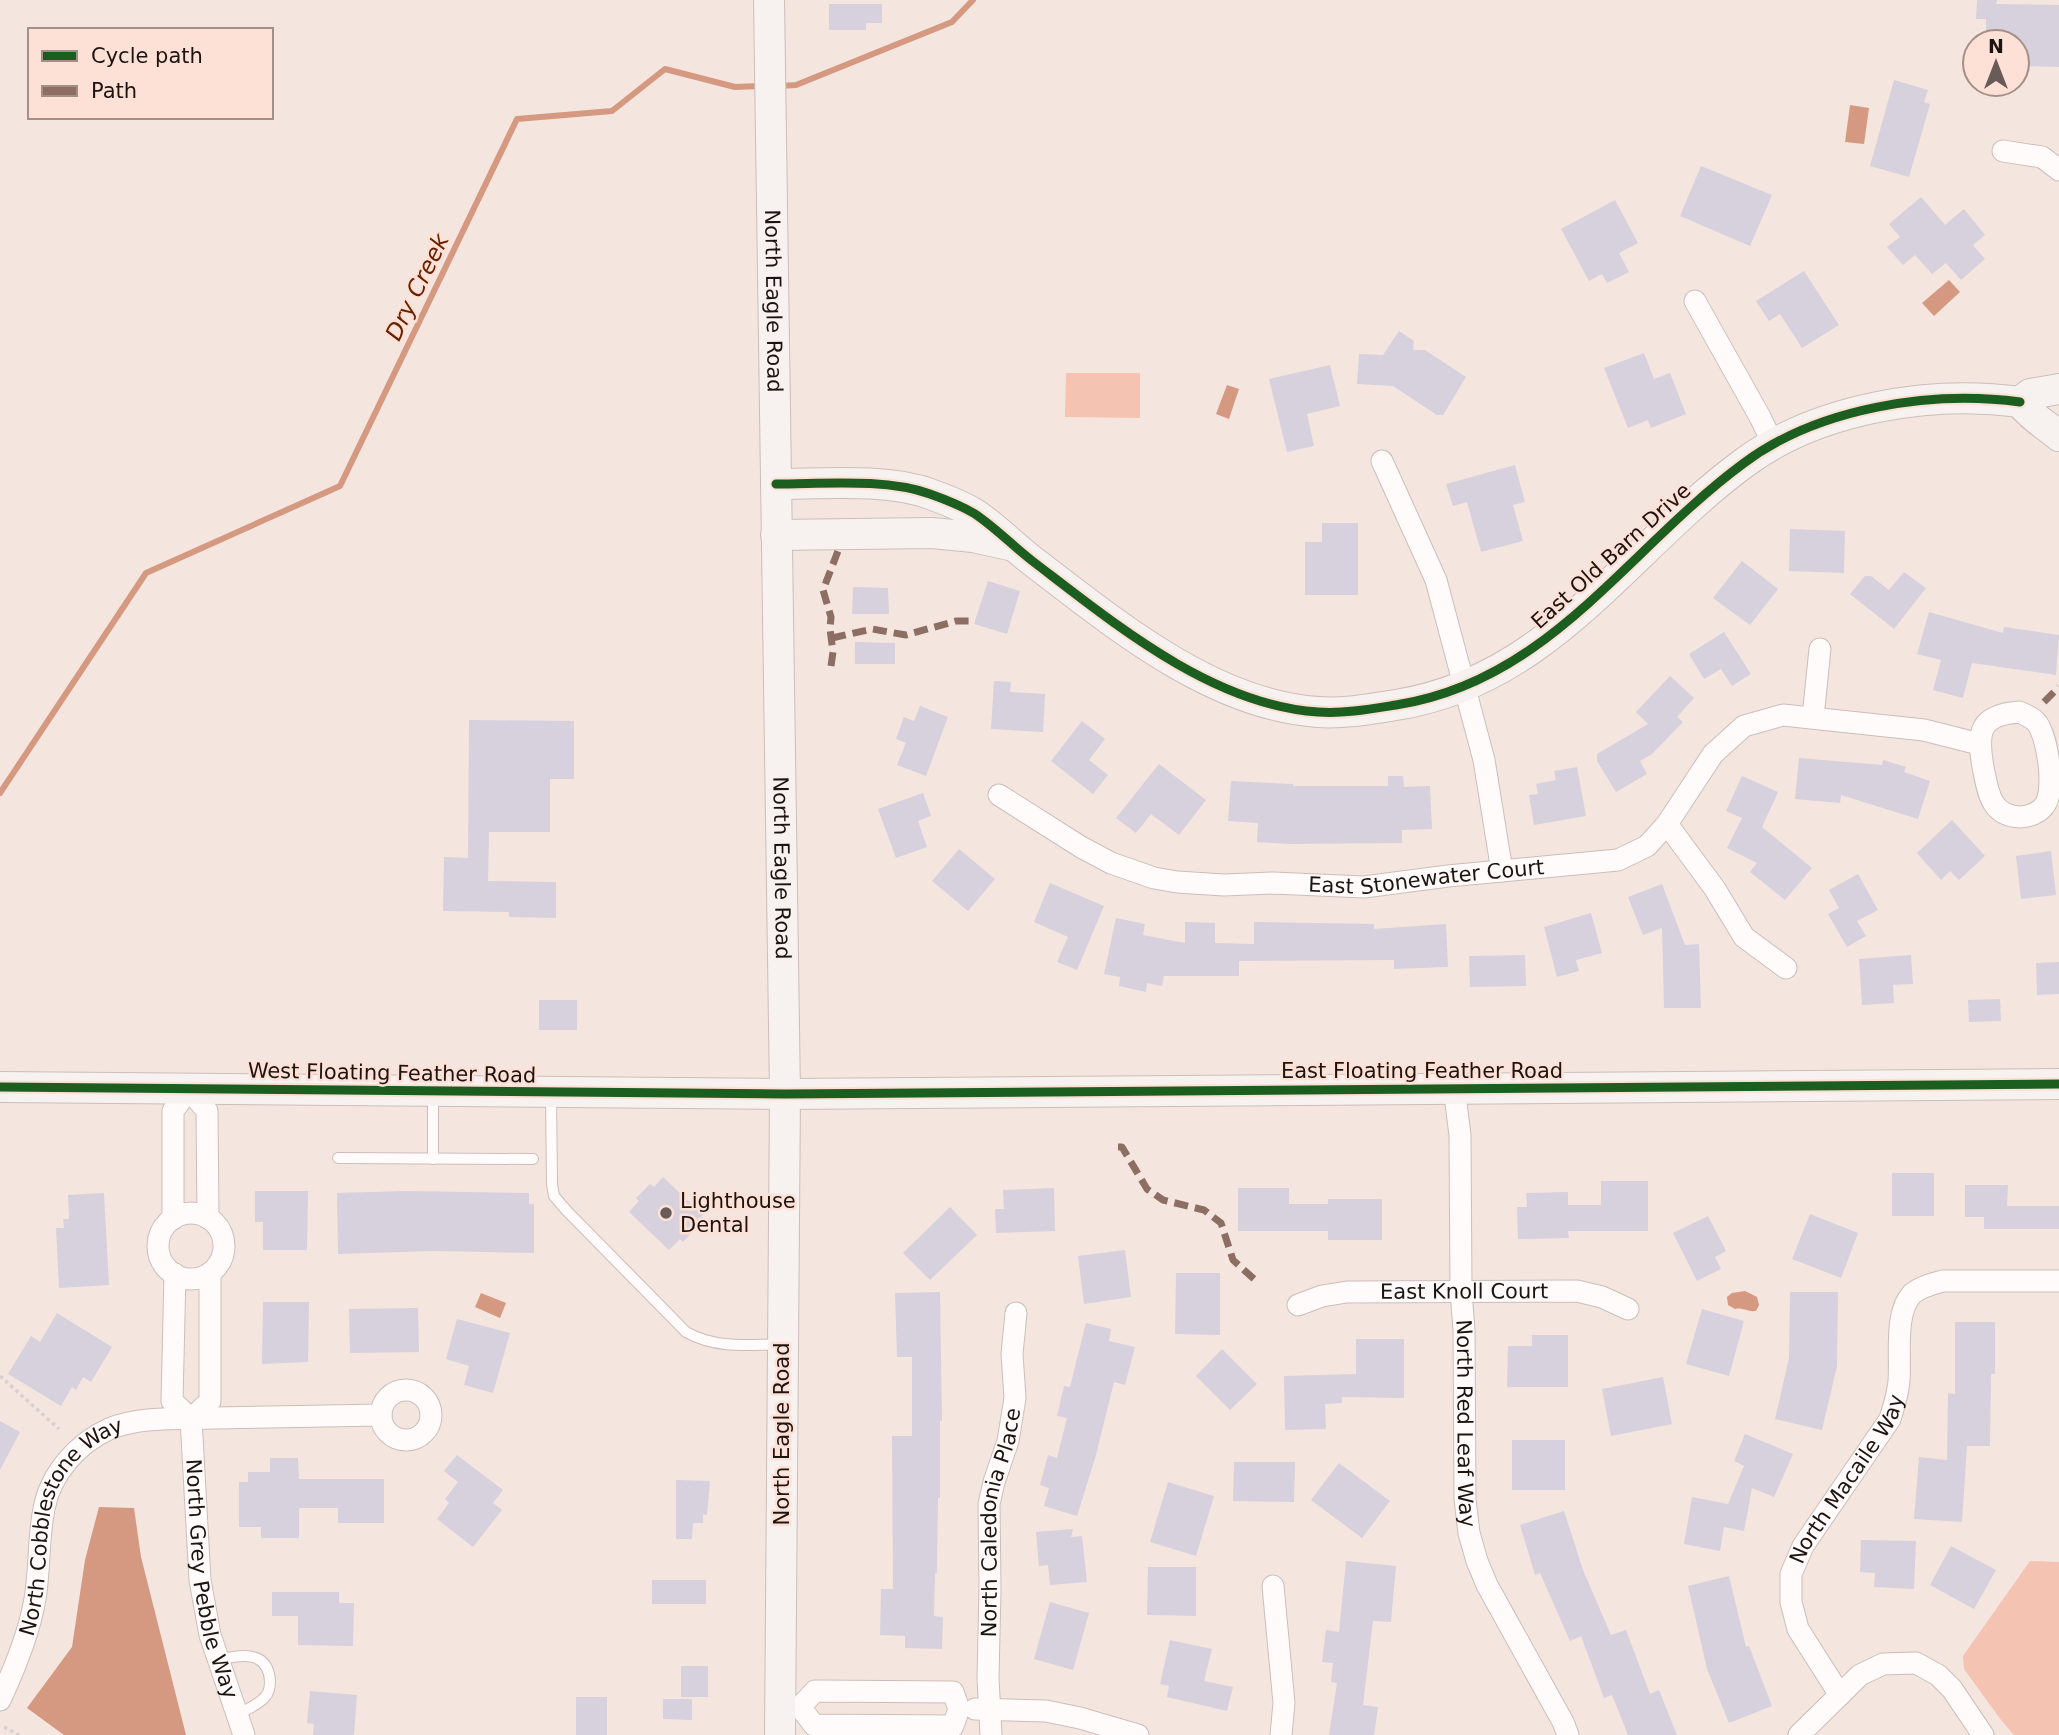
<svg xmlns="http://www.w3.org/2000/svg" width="2059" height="1735" font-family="'DejaVu Sans',sans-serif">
	<rect width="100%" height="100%" fill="#f5e5df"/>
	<!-- green -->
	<g fill="#f4c3b1">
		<polygon points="1066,373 1140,373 1140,418 1065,417"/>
		<polygon points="2030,1561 2059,1562 2059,1735 2014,1735 2001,1720 1964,1669 1963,1656"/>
	</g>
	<!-- water -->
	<g fill="#d59880">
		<polygon points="1850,105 1869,108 1864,144 1845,142"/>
		<polygon points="1949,280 1960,292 1934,316 1922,303"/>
		<polygon points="1227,385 1239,389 1229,419 1216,414"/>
		<path d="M1745 1291 1757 1297 1759 1305 1756 1311C1747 1312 1743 1307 1735 1309L1728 1305 1727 1297 1732 1293Z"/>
		<polygon points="481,1293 506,1303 500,1318 475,1307"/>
		<polygon points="99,1507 134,1508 141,1557 186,1735 64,1735 27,1708 72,1647 85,1560"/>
	</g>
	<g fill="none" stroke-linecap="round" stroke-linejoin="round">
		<!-- stream -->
		<g stroke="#d59880" stroke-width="6">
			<polyline points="779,86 796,85 952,22 973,0"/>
			<polyline points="0,793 146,573 340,486 517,119 612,111 665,69 735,87 761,86"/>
		</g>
	</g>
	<!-- building -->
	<g fill="#d6d1dd">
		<polygon points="1977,0 1997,0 1996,4 2059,5 2059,67 2017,66 2017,42 1986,42 1986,19 1976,19"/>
		<polygon points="829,4 882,4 882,23 866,23 866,30 829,30"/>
		<polygon points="1894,80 1928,90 1924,102 1930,104 1909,177 1870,166"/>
		<polygon points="1701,166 1772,195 1750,246 1680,216"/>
		<polygon points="1921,197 1945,225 1964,209 1985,235 1973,245 1985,259 1961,280 1946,263 1932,274 1915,255 1903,265 1887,247 1900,237 1889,224"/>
		<polygon points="1615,200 1638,243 1619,253 1629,272 1607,283 1602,274 1589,281 1561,229"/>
		<polygon points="1804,271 1839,325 1802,348 1780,314 1769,321 1756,301"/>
		<polygon points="1399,331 1414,341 1413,350 1425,350 1466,377 1443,415 1437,415 1393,386 1357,384 1359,354 1383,355"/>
		<polygon points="1644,353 1654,379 1670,373 1686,414 1651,428 1648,420 1628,428 1604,368"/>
		<polygon points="1330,365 1340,406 1307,414 1314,446 1287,452 1269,379"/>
		<polygon points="1515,465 1525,502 1513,505 1523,541 1481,552 1467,502 1453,506 1446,484"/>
		<polygon points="1322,523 1358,523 1358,595 1305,595 1305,542 1322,542"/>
		<polygon points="1790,529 1845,531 1844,573 1789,571"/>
		<polygon points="1742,561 1778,589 1750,625 1713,598"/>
		<polygon points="1904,572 1926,588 1894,629 1850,594 1865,576 1871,576 1889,590"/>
		<polygon points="988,581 1020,591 1007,634 974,624"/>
		<polygon points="853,587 888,588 889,614 852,614"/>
		<polygon points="1929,612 2003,633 2004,627 2059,635 2056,675 1972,663 1963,698 1933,690 1941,660 1917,654"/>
		<polygon points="1724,632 1751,674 1732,686 1721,669 1704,679 1689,654"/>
		<polygon points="855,642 895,643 895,664 855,664"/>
		<polygon points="1670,676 1694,698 1677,717 1683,722 1652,754 1640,761 1647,774 1616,792 1597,761 1597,754 1648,724 1636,712"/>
		<polygon points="994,681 1011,682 1010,692 1045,694 1043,732 991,729"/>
		<polygon points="920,706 948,717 926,776 897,765 906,743 896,739 904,717 914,721"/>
		<polygon points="469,720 574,721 574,779 550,779 550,832 489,832 488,881 556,882 556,918 509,917 509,912 443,911 444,857 468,858"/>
		<polygon points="1082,721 1105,739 1089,760 1108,775 1093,794 1051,761"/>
		<polygon points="1799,758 1882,765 1883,760 1906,767 1904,772 1930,781 1918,819 1841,795 1840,803 1795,799"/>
		<polygon points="1159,764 1206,800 1179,835 1151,814 1136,833 1116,818"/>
		<polygon points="1577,767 1586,816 1534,825 1529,795 1538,794 1536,784 1556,780 1554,771"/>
		<polygon points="1388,776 1403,776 1404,787 1430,786 1432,829 1402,830 1402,843 1289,844 1257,842 1258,823 1228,821 1231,781 1293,784 1293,786 1388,786"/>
		<polygon points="1742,776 1778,792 1762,827 1812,868 1785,900 1750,872 1757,863 1727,848 1742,818 1726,811"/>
		<polygon points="923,793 931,816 918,821 927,847 896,858 878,809"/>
		<polygon points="1952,820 1985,856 1959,880 1950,871 1941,880 1917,853"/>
		<polygon points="959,849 995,879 968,911 932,881"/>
		<polygon points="2051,851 2056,895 2021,899 2016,856"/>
		<polygon points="1858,874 1878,910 1857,921 1866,936 1847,947 1828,914 1839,908 1829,890"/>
		<polygon points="1050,883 1104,906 1077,970 1057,962 1068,937 1034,922"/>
		<polygon points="1662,884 1685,945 1699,944 1701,1008 1664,1008 1662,928 1643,935 1628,897"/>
		<polygon points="1591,913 1602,953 1576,960 1579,971 1557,977 1544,927"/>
		<polygon points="1116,918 1145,924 1143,935 1185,943 1185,922 1215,923 1215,943 1254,944 1254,922 1374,924 1374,929 1446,924 1448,967 1394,969 1394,960 1239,961 1239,976 1164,976 1162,986 1147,983 1146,992 1119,986 1120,977 1104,974"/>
		<polygon points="1525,955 1526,986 1470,987 1469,956"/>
		<polygon points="1911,955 1913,984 1893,985 1894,1003 1862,1005 1859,959"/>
		<polygon points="2059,962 2059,994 2037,995 2036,963"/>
		<polygon points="2000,999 2001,1021 1969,1022 1968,1000"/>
		<rect x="539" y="1000" width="38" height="30"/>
		<rect x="1892" y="1173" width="42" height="43"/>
		<polygon points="663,1177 703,1215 693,1225 696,1228 683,1242 680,1239 669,1250 629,1212 639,1201 636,1198 650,1184 654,1187"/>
		<polygon points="1601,1181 1648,1181 1648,1231 1568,1231 1569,1238 1518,1239 1517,1207 1527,1207 1526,1193 1568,1192 1568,1205 1601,1205"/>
		<polygon points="1965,1185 2008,1185 2007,1206 2059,1206 2059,1229 1984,1229 1984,1217 1965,1217"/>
		<polygon points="1054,1188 1055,1231 996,1233 995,1209 1004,1209 1003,1190"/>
		<polygon points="1238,1188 1289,1188 1289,1204 1328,1204 1328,1199 1382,1199 1382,1240 1328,1240 1328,1231 1238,1231"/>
		<polygon points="255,1191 308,1191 307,1250 263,1250 263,1222 255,1222"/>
		<polygon points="405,1191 529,1193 529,1204 534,1204 534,1253 433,1251 338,1254 337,1193"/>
		<polygon points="104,1193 109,1285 59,1288 56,1228 64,1228 63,1219 69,1219 68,1195"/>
		<polygon points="950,1207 977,1235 930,1280 903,1253"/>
		<polygon points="1810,1214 1858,1233 1841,1278 1792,1259"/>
		<polygon points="1708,1216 1726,1251 1715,1257 1721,1269 1697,1281 1673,1233"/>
		<polygon points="1125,1250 1131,1297 1084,1304 1078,1256"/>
		<polygon points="1176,1273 1220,1273 1220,1335 1175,1334"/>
		<polygon points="940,1292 942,1421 940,1421 940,1498 938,1498 937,1573 935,1573 934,1616 943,1617 942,1649 905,1648 905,1636 880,1635 881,1589 893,1589 892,1436 912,1436 912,1357 897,1357 895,1293"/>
		<polygon points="1790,1292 1838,1292 1837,1366 1822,1430 1775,1419 1789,1358"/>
		<polygon points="263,1302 309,1302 308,1362 262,1364"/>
		<polygon points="418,1308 419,1352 350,1353 349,1309"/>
		<polygon points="1702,1309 1744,1321 1729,1376 1686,1364"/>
		<polygon points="57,1313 112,1347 91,1382 83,1377 76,1390 72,1387 61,1406 8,1374 31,1336 40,1342"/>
		<polygon points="457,1319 510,1333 493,1393 464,1385 469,1366 446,1359"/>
		<polygon points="1955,1322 1995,1322 1995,1374 1991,1374 1990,1446 1967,1446 1962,1522 1914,1519 1919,1457 1947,1460 1948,1393 1955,1394"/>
		<polygon points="1086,1323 1111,1329 1109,1341 1135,1347 1125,1385 1114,1382 1096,1455 1077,1516 1044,1506 1049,1488 1040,1485 1048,1455 1057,1458 1067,1418 1057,1416 1064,1386 1070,1387"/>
		<polygon points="1532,1335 1568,1335 1568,1387 1507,1387 1508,1346 1532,1346"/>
		<polygon points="1356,1339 1404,1339 1404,1398 1342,1397 1342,1403 1325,1404 1326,1429 1285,1430 1284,1376 1356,1374"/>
		<polygon points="1222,1349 1257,1384 1230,1410 1196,1376"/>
		<polygon points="1663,1377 1672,1424 1611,1436 1602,1389"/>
		<polygon points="0,1421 20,1432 0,1470"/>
		<polygon points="1745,1434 1793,1454 1774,1497 1752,1488 1744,1531 1724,1527 1720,1551 1684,1544 1692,1497 1728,1504 1744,1466 1734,1461"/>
		<rect x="1512" y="1440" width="53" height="50"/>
		<polygon points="457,1455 503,1490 493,1503 502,1510 473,1547 437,1519 449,1503 445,1499 458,1482 444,1471"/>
		<polygon points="270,1458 298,1458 299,1479 384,1479 384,1523 338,1523 338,1508 299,1508 299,1538 261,1538 261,1527 239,1527 239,1482 248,1482 248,1472 270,1472"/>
		<polygon points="1234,1462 1295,1462 1294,1502 1233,1501"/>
		<polygon points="1339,1463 1390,1501 1362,1538 1311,1500"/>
		<polygon points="676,1480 710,1481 707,1515 703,1514 703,1523 693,1523 692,1539 676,1539"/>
		<polygon points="1168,1482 1214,1496 1196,1556 1150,1542"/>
		<polygon points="1564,1511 1583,1570 1611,1635 1626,1630 1650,1694 1659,1690 1677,1735 1628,1735 1612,1695 1604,1698 1581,1636 1570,1641 1540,1573 1535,1575 1520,1525"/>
		<polygon points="1073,1529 1071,1537 1082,1536 1087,1582 1050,1585 1048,1565 1039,1566 1036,1532"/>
		<polygon points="1861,1540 1916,1541 1914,1589 1874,1587 1875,1573 1860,1572"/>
		<polygon points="1951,1546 1996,1570 1974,1609 1930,1585"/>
		<polygon points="1346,1561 1396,1566 1391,1622 1373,1621 1363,1705 1378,1707 1374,1735 1329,1735 1337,1683 1331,1682 1333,1663 1322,1662 1326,1630 1339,1632"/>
		<polygon points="1148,1567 1196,1567 1196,1616 1147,1615"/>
		<polygon points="1729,1576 1746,1647 1749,1646 1772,1706 1729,1723 1707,1669 1688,1586"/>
		<rect x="652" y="1580" width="54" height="24"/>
		<polygon points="272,1592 339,1592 339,1603 354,1603 353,1646 298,1645 298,1616 272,1616"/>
		<polygon points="1050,1602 1089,1613 1073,1670 1034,1659"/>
		<polygon points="1170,1640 1212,1649 1204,1681 1233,1687 1227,1711 1167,1697 1169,1686 1160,1684"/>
		<rect x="681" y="1666" width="27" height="31"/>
		<polygon points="310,1691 357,1695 354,1735 313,1735 314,1724 307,1723"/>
		<rect x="576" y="1697" width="31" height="38"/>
		<polygon points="663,1699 692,1699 692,1720 663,1719"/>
	</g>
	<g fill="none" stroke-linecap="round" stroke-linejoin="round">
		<!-- lane casing -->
		<g stroke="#cbbeba" stroke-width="12">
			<g id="lane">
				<polyline points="433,1094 433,1159"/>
				<path d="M551 1095 552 1184 554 1196 566 1210 686 1332C716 1349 749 1345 782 1344"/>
				<polyline points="338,1158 533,1159"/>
				<path d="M218 1660C239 1655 268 1649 270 1681 270 1687 269 1693 265 1697 258 1705 246 1710 236 1715"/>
			</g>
		</g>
		<!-- street casing -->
		<g stroke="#cbbeba" stroke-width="23">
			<g id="street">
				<polyline points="2003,151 2042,157 2059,170"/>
				<polyline points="1695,301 1760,417 1773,444"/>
				<polyline points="1382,461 1436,580 1484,760 1502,871"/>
				<path d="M2019 712C2026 715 2033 718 2037 723 2048 738 2056 792 2044 806 2039 813 2028 817 2020 817 1990 816 1988 791 1983 767 1977 732 1979 715 2019 712Z"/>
				<polyline points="1813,717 1820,649"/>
				<path id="s1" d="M999 795 1081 847 1111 863 1154 878 1177 882 1224 885 1273 883 1364 887 1448 876 1618 860 1647 846 1667 824 1713 754 1744 726 1783 715 1924 730 1979 744"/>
				<polyline points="1667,824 1715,889 1744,937 1786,968"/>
				<path id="s2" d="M1454 1088 1460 1135 1461 1291 1464 1330 1465 1499 1469 1533 1477 1561 1487 1585 1563 1722 1568 1735"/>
				<circle cx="191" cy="1246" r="33"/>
				<polyline points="173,1219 173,1111 189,1089 207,1111 208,1218"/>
				<path id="s3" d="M175 1274 172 1401 191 1419 200 1580 210 1635 244 1735"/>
				<path id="s4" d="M1298 1305 1322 1296 1347 1292 1577 1291 1602 1297 1628 1309"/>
				<circle cx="406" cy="1415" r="25"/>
				<polyline points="191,1419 210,1401 210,1273"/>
				<polyline points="1273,1586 1284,1703 1281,1735"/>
				<polygon points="815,1691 953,1692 959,1709 953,1726 814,1725 800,1707"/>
				<path id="s5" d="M1840 1695 1798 1629 1791 1602V1574L1803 1546 1890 1419C1894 1406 1898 1394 1899 1381 1901 1356 1894 1313 1912 1294 1920 1287 1932 1284 1943 1281H2059"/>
				<path id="s6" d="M0 1700C15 1668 29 1634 35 1599 40 1569 38 1538 44 1509 50 1474 78 1443 109 1429 141 1416 181 1419 215 1418 270 1417 326 1416 381 1415"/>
				<polyline points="975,1709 1046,1711 1080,1718 1138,1735"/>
				<path id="s7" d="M991 1735 988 1678 990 1590 989 1504 994 1482 1008 1441 1015 1398 1012 1354 1016 1313"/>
				<polyline points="1799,1735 1860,1675 1883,1664 1916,1663 1938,1675 1952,1689 1983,1735"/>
			</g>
		</g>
		<!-- secondary casing -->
		<g stroke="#cbbeba" stroke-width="32">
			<g id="secondary">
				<path id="s8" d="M769 0 785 1094 780 1735"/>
				<path d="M2059 389 2030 394 2020 402C2031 417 2045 424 2059 436"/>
				<path d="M776 484C823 484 885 478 930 494 944 499 962 506 975 514 996 528 1015 548 1035 563 1116 625 1213 705 1318 712 1343 714 1371 709 1396 705 1550 681 1627 549 1744 463 1818 408 1930 390 2020 402"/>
				<polyline points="776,535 932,533 973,537 1009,545"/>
				<polyline points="0,1087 785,1094 2059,1084"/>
			</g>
		</g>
		<!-- path -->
		<g stroke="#d6d1d0" stroke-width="3.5" stroke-dasharray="3.5 3.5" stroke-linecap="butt">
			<polyline points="0,1376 59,1429"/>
			<polyline points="4,1727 19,1735"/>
		</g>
		<!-- lane -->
		<use href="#lane" stroke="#fefbfa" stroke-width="10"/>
		<!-- street -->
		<use href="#street" stroke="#fefbfa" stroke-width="21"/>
		<!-- secondary -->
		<use href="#secondary" stroke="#f7f1ef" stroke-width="30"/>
		<!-- quiet -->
		<g stroke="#8d6e63" stroke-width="7" stroke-dasharray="14 7" stroke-linecap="butt">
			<polyline points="832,638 872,629 906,635 956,621 973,621"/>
			<polyline points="831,666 833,652 830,629 831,617 823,590 838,551"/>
			<polyline points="2044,702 2059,687"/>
			<polyline points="1118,1147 1122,1147 1147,1189 1163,1200 1204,1210 1221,1223 1233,1260 1254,1279"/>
		</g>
		<!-- cycleway casing -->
		<g stroke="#fee1d6" stroke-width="13">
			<g id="cycleway">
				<path d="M776 484C823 484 885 478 930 494 944 499 962 506 975 514 996 528 1015 548 1035 563 1116 625 1213 705 1318 712 1343 714 1371 709 1396 705 1550 681 1627 549 1744 463 1818 408 1930 390 2020 402"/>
				<polyline points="0,1087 785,1094 2059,1084"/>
			</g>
		</g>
		<!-- cycleway -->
		<use href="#cycleway" stroke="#1b5e20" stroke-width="9"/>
	</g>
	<!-- markers -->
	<circle fill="#695c58" stroke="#fee1d6" stroke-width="2.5" cx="666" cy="1213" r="7"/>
	<g text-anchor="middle" stroke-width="5" stroke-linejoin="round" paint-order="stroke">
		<!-- street labels -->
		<g font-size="21" fill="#1d130f" stroke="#fee1d6">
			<text dy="7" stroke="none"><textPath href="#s8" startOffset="301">North Eagle Road</textPath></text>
			<text transform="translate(1611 556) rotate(-42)" y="7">East Old Barn Drive</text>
			<text dy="7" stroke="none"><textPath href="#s8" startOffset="868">North Eagle Road</textPath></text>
			<text dy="7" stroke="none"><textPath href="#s1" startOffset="450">East Stonewater Court</textPath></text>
			<text x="1422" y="1078">East Floating Feather Road</text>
			<text transform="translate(392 1073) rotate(1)" y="7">West Floating Feather Road</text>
			<text dy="7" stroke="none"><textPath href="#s4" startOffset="168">East Knoll Court</textPath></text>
			<text dy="7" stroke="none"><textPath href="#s2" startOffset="336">North Red Leaf Way</textPath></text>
			<text transform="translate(782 1434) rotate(-90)" y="7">North Eagle Road</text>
			<text dy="7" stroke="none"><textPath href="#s5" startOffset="245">North Macaile Way</textPath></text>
			<text dy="7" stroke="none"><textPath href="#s7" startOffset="214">North Caledonia Place</textPath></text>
			<text dy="7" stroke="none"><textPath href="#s6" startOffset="194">North Cobblestone Way</textPath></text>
			<text dy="7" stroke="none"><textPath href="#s3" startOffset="315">North Grey Pebble Way</textPath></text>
		</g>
		<!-- poi labels -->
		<g font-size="21" fill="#1d130f" stroke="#fee1d6" text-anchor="start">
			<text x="680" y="1208">Lighthouse<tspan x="680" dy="24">Dental</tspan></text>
		</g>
		<!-- water labels -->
		<g font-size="23" font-style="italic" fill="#692000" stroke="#fee1d6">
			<text transform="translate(417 287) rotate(-64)" y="8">Dry Creek</text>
		</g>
	</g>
	<!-- legend -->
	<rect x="28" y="28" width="245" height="91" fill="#fee1d6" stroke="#a48f86" stroke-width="2"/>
	<rect x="42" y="51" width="35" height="10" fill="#1b5e20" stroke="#a48f86" stroke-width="2"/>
	<text x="91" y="63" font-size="21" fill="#1d130f">Cycle path</text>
	<rect x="42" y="86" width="35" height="10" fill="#8d6e63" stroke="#a48f86" stroke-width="2"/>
	<text x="91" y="98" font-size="21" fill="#1d130f">Path</text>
	<!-- north arrow -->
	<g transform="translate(1996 63)"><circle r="33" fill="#fee1d6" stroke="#a48f86" stroke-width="2"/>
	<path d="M0-5L12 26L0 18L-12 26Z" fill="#695c58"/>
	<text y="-10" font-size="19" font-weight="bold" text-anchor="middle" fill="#1d130f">N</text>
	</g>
</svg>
